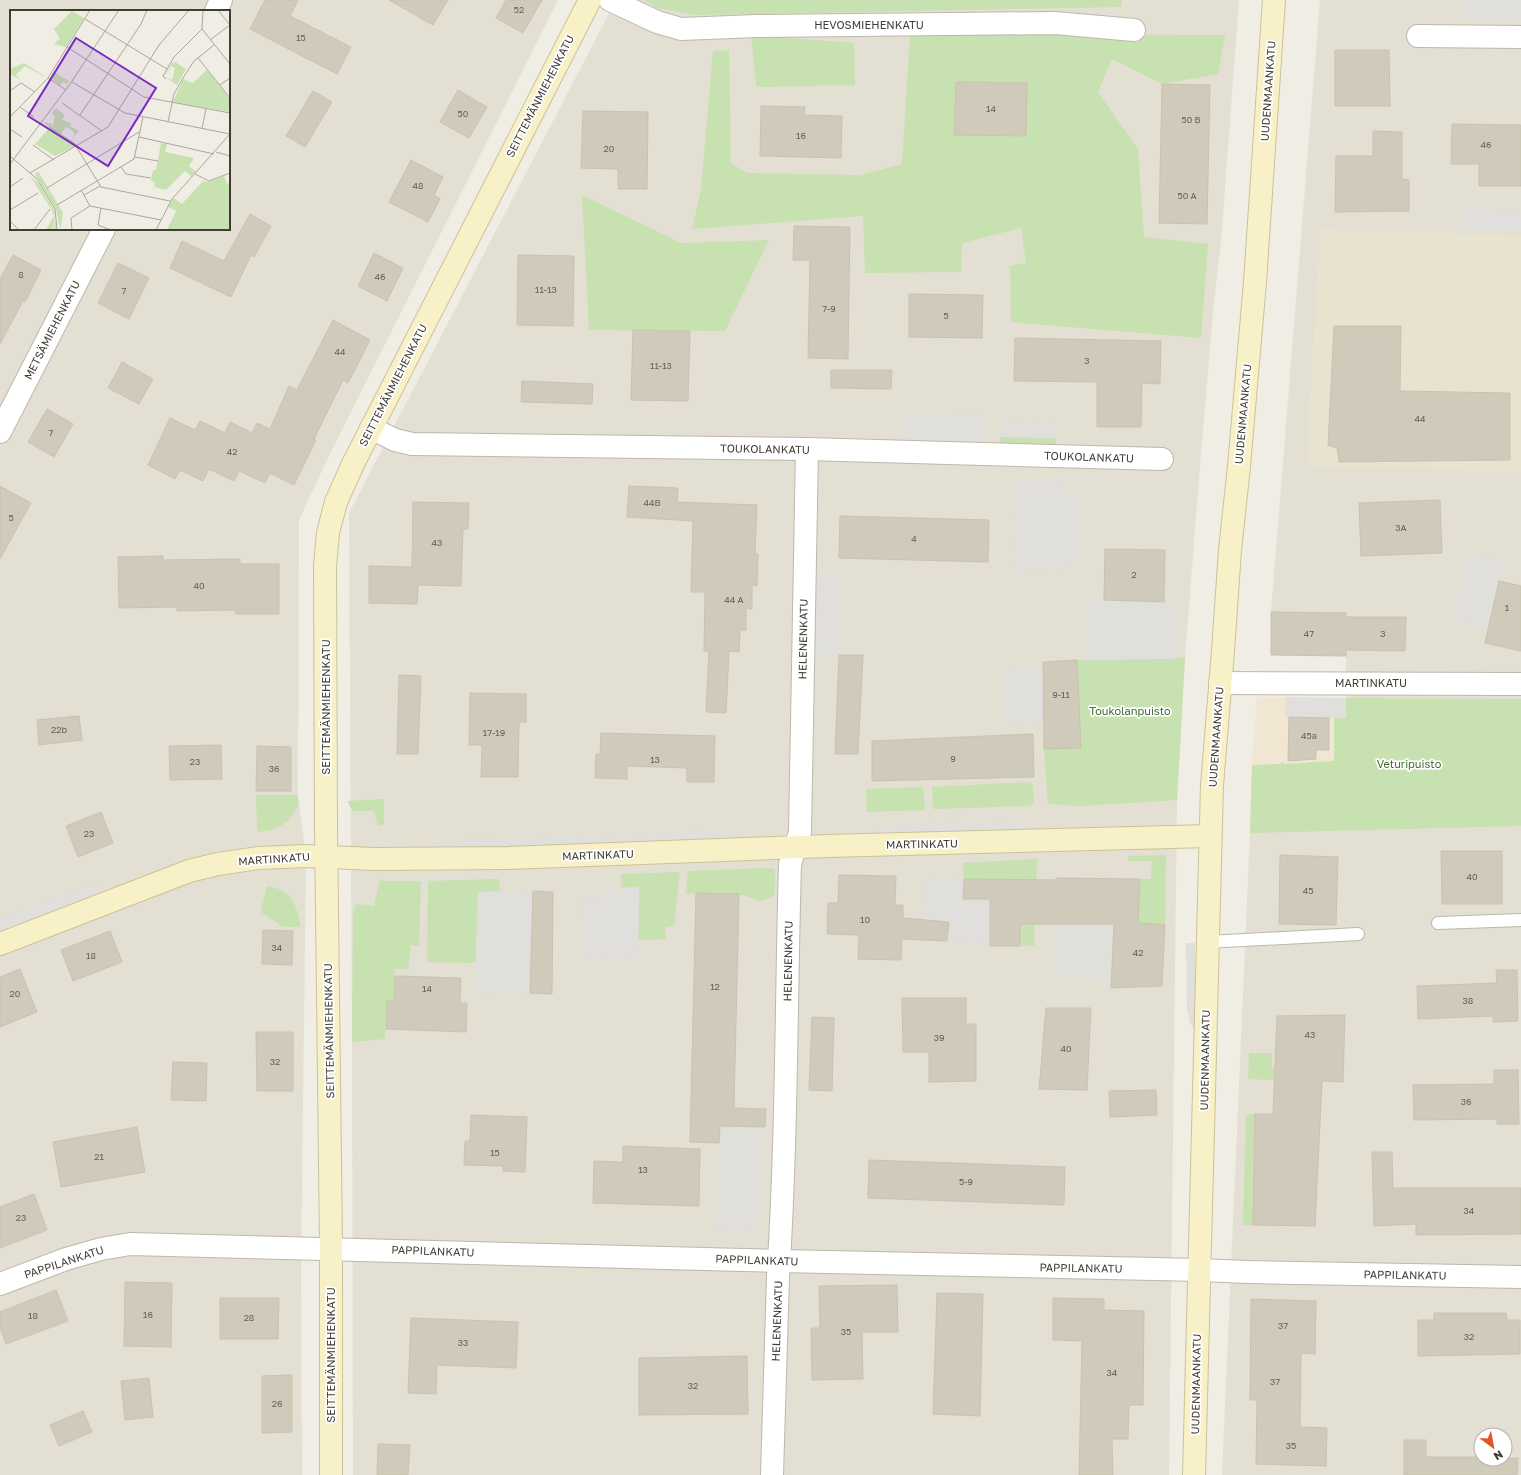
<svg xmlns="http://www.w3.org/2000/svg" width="1521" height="1475" font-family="'Golos Text',sans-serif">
	<rect width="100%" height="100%" fill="#f0ede4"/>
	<!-- residential -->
	<g fill="#e3dfd3" fill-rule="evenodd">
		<path d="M0 0H558L327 460 299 520 298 795 306 856 301 1268 302 1475H0ZM11 11H229V229H11Z"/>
		<polygon points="616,0 1239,0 1221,242 1213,311 1200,465 1185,658 1177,800 1169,1475 353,1475 352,1042 349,513"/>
		<path d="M1320 0H1521V1475H1222L1250 833 1252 765 1344 761 1346 698V656L1271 655V612ZM1481 1435H1505V1459H1481Z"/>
	</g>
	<!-- commercial -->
	<polygon fill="#f0e6d1" points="1257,697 1346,698 1344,761 1252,765"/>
	<!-- education -->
	<polygon fill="#e8e3cf" points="1321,230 1521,235 1521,472 1308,466 1309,413"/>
	<!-- green -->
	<g fill="#c7e1b0">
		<polygon points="645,0 1122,0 1121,7 696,15 656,8"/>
		<polygon points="910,34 1225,35 1218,74 1162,84 1112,59 1098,92 1138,149 1144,237 1208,244 1201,338 1011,322 1010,266 1026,263 1021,228 962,243 961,272 865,273 863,216 692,229 701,190 713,51 729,50 731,163 747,173 861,175 902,164"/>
		<polygon points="751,35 854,43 855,85 756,87"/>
		<polygon points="582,195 681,243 769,240 725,331 589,330"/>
		<polygon points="1000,437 1056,438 1056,444 1000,443"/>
		<polygon points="1185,658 1177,800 1080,806 1048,804 1044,749 1081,748 1077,660"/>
		<polygon points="1346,698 1521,699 1521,826 1250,833 1252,765 1280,764 1282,762 1284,764 1334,761 1334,718 1346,718"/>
		<polygon points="1030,782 1033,786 1034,803 1029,806 933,809 932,787"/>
		<polygon points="923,787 925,810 867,812 866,789"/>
		<polygon points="256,795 298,795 298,806 289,820 281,826 271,830 259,832 257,829"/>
		<polygon points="384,799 384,825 378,826 374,811 353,811 349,805 348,801"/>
		<polygon points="1166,855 1165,925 1138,923 1140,879 1151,879 1152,861 1128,861 1128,856"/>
		<polygon points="1037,859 1034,946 1020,946 1020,926 1031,900 1031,880 964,879 963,863"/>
		<polygon points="766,868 775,869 775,893 771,898 761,901 739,894 696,893 686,894 688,871"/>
		<polygon points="680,872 674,926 665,927 666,939 638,940 639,888 621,888 621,874"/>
		<polygon points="380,879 385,881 421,881 419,946 411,945 408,969 395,969 394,1001 387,1001 385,1039 352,1042 353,913 356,904 374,906"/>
		<polygon points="499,879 500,891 478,892 476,962 470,963 427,962 428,881"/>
		<path d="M267 886C290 889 298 905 300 927H283L261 912Z"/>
		<polygon points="1249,1053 1272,1053 1272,1067 1275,1068 1275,1080 1248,1079"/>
		<polygon points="1255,1114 1253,1225 1243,1225 1246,1115"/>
	</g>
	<!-- parking -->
	<g fill="#e1dfdc">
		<polygon points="1459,0 1521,0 1521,20 1459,19"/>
		<polygon points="1460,210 1521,211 1521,230 1459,229"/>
		<polygon points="902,413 985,414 984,444 902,442"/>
		<polygon points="1001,420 1057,422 1056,438 1000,437"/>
		<polygon points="1012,479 1063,483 1063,496 1077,496 1077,567 1016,571"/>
		<polygon points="1478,555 1504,561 1488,629 1454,619 1463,560"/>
		<polygon points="818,577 840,577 839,655 816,655"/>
		<polygon points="1087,599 1174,601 1173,659 1086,660"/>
		<polygon points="1043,667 1044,723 1005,725 1002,669"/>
		<polygon points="1285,697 1346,698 1346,718 1285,717"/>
		<polygon points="1013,821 1030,826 1030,828 863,834 891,825"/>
		<polygon points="715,831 746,837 425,848 462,840"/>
		<polygon points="923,878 964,879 964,899 1031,900 1020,926 990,926 990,943 947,942 949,922 922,920"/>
		<polygon points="99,881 103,891 2,930 0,925 0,919"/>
		<polygon points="639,887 638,957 585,959 583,898 606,897 607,888"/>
		<polygon points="533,891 530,993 475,992 478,892"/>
		<polygon points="1055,924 1114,924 1111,982 1055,975"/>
		<polygon points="1186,943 1195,943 1195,1031 1190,1023 1187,1009"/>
		<polygon points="720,1124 759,1126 757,1230 716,1229"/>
	</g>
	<!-- building -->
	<g fill="#d0cabb" stroke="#cac2af">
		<polygon points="265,0 298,0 290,16 351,47 337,74 250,29"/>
		<polygon points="389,0 448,0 433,25"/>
		<polygon points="506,0 542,0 523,33 496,18"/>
		<polygon points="1335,50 1389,50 1390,106 1335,106"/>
		<polygon points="956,82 1027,83 1026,136 954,135"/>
		<polygon points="1162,84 1210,85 1207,224 1159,223"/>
		<polygon points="458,90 487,107 469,138 440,122"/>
		<polygon points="313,91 332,102 305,147 286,136"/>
		<polygon points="761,106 805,107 804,115 842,116 841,158 760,156"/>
		<polygon points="583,111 648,112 647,189 618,189 618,169 581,168"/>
		<polygon points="1452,124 1521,125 1521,186 1479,186 1479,164 1451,164"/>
		<polygon points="1373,131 1402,132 1402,179 1409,180 1409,211 1335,212 1336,156 1373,156"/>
		<polygon points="411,160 443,177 434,195 440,199 428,222 389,202"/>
		<polygon points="250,214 271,226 254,257 251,255 231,297 170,268 182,241 224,261"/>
		<polygon points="794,226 850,227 848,359 808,358 810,260 793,260"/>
		<polygon points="374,253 403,268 387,301 358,286"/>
		<polygon points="13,255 41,270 25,302 23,301 0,344 0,279"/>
		<polygon points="518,255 574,256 573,326 517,325"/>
		<polygon points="118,263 149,278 129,319 98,303"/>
		<polygon points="909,294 983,295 982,338 909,337"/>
		<polygon points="333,320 370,340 348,383 343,380 314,439 316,440 294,485 270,473 265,483 239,471 234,481 209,469 203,481 180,470 175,479 148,465 170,418 195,430 200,421 225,433 230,422 252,433 257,423 270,429 289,386 297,390"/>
		<polygon points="1334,326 1401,326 1400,391 1510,393 1510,460 1339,462 1337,448 1328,445"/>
		<polygon points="633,330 690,331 688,401 631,400"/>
		<polygon points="1015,338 1161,341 1160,384 1142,383 1141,427 1097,427 1097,382 1014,381"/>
		<polygon points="122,362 153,379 139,404 108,388"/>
		<polygon points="831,370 892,370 891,389 831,388"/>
		<polygon points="522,381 593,384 592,404 521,402"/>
		<polygon points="47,409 73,424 54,457 28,442"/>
		<polygon points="0,486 31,503 0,559"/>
		<polygon points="629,486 678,488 677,502 757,505 755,554 758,554 757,586 752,585 752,609 746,608 746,630 740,630 739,652 729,651 726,713 706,712 709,651 704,651 705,592 691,592 693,521 627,517"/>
		<polygon points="1440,500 1442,553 1361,556 1359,503"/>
		<polygon points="413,502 469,503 468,529 463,529 461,586 418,585 417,604 369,603 369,566 412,567"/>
		<polygon points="840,516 989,520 988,562 839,558"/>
		<polygon points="1105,549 1165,550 1164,602 1104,600"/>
		<polygon points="163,556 163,560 240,559 240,564 279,564 279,614 236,614 235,610 177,611 177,607 119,608 118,557"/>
		<polygon points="1499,581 1521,586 1521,651 1485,643"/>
		<polygon points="1271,612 1346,613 1346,617 1406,617 1405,651 1346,650 1346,656 1271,655"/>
		<polygon points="839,655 863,655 858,754 835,754"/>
		<polygon points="1077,660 1081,748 1044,749 1043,662"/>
		<polygon points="399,675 421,676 418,754 397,754"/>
		<polygon points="470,693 526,694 526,722 519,722 518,777 481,777 482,745 469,745"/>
		<polygon points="79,716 82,740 39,745 37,720"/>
		<polygon points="1289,717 1329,718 1329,750 1316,750 1316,759 1288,761"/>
		<polygon points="601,733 715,736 714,782 687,782 687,768 627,766 627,779 595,778 596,754 600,754"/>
		<polygon points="1033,734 1034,777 872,781 872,741"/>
		<polygon points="221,745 222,779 170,780 169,746"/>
		<polygon points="257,746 291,747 291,791 256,791"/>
		<polygon points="101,812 113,843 78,857 66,826"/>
		<polygon points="1441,851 1502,851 1502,904 1442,904"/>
		<polygon points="1280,855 1338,857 1336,925 1279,924"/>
		<polygon points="839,875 896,876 895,905 903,905 903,918 949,922 947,941 902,939 901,960 858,959 859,935 827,934 828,903 838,903"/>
		<polygon points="1057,878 1140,879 1138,923 1165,925 1162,986 1111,988 1114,924 1020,924 1020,946 990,946 990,899 963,899 964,879 1057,880"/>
		<polygon points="533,891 553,892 552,994 530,993"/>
		<polygon points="696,893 739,894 734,1108 766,1109 765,1127 720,1126 719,1143 690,1142"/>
		<polygon points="263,930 293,931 292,965 262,964"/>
		<polygon points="110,931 122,962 73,981 61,950"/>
		<polygon points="20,969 37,1012 0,1027 0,977"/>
		<polygon points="1496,970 1517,970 1518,1021 1493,1022 1493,1016 1418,1019 1417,986 1497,983"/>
		<polygon points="395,976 461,978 460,1003 467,1003 466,1032 386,1029 387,1001 394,1001"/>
		<polygon points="902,998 966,998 966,1024 976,1024 976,1081 929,1082 929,1052 903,1052"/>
		<polygon points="1046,1008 1091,1008 1087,1090 1039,1089"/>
		<polygon points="1345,1015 1343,1082 1322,1081 1315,1226 1253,1225 1255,1114 1273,1114 1277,1016"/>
		<polygon points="812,1017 834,1018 832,1091 809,1090"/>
		<polygon points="256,1032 293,1032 293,1091 257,1091"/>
		<polygon points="173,1062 207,1063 206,1101 171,1100"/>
		<polygon points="1494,1070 1518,1070 1519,1124 1497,1124 1497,1119 1414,1120 1413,1085 1494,1084"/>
		<polygon points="1156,1090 1157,1115 1110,1117 1109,1091"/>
		<polygon points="471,1115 527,1117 525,1172 503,1171 503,1166 464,1165 465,1141 470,1141"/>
		<polygon points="137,1127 145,1172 61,1187 53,1142"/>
		<polygon points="623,1146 700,1149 699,1206 593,1203 594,1161 623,1162"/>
		<polygon points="1372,1152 1392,1152 1393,1188 1521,1188 1521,1234 1416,1235 1416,1224 1374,1226"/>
		<polygon points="869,1160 1065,1167 1064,1205 868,1198"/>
		<polygon points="34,1194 47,1230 0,1248 0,1207"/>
		<polygon points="125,1282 172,1283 171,1347 124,1346"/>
		<polygon points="897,1285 898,1332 862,1332 863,1379 812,1380 811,1328 820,1328 819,1286"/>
		<polygon points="56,1290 68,1321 6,1344 0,1327 0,1312"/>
		<polygon points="937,1293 983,1294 980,1416 933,1414"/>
		<polygon points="220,1298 279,1298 278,1339 220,1339"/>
		<polygon points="1053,1298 1104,1299 1104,1310 1144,1311 1143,1405 1129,1405 1128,1439 1112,1439 1113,1475 1079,1475 1082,1341 1053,1340"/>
		<polygon points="1251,1299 1316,1301 1315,1354 1301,1353 1300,1427 1327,1428 1326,1466 1256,1464 1257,1400 1250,1400"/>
		<polygon points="1434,1313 1506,1313 1507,1320 1520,1320 1520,1354 1418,1356 1418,1320 1434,1320"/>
		<polygon points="411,1318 518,1322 516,1368 437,1365 436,1394 408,1393"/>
		<polygon points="747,1356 748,1414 639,1415 639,1358"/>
		<polygon points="292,1375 292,1432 262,1433 262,1376"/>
		<polygon points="149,1378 153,1417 125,1420 121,1381"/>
		<polygon points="83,1411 92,1432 59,1446 50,1425"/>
		<polygon points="1404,1440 1426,1440 1426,1457 1481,1457 1481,1459 1518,1458 1517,1475 1404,1475"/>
		<polygon points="378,1444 410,1445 408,1475 377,1475"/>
	</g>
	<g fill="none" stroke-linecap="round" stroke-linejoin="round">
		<!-- lane casing -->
		<g stroke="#bdb8ab" stroke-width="14">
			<g id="lane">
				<polyline points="1438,923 1521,920"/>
				<polyline points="1207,942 1358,934"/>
			</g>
		</g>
		<!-- street casing -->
		<g stroke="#bdb8ab" stroke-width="24">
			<g id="street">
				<polyline points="610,0 657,22 681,29 756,26 1055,23 1134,30"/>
				<polyline points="216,11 221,0"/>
				<polyline points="1418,36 1521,37"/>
				<polyline points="371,428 395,440 412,444 807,449 1162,459"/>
				<polyline points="0,432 104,229"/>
				<polyline points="1220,683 1521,684"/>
				<polyline points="0,1284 66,1259 101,1249 130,1244 779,1261 1200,1270 1248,1272 1521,1277"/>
				<path d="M772 1475 778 1277C787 1139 786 1001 790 864L800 832 807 449"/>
			</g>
		</g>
		<!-- secondary casing -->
		<g stroke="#cbc298" stroke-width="24">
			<g id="secondary">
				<polyline points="0,944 189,871 218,864 259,858 306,856 374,859 508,858 827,846 1210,836"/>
				<polyline points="331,1475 331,1248 326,826 325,566 328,533 336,502 353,464 590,0"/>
				<polyline points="1194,1475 1212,785 1223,651 1230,550 1239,466 1255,282 1274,0"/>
			</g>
		</g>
		<!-- lane -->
		<use href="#lane" stroke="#fff" stroke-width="12"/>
		<!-- street -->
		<use href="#street" stroke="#fff" stroke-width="22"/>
		<!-- secondary -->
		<use href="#secondary" stroke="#f8f0c6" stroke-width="22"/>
	</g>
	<g text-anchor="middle" stroke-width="3.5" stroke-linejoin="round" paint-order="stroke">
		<!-- number labels -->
		<g font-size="9" fill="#656056">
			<text x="519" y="13">52</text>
			<text x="301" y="41">15</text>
			<text x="991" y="112">14</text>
			<text x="463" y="117">50</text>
			<text x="1191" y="123">50 B</text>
			<text x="801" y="139">16</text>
			<text x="1486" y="148">46</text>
			<text x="609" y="152">20</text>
			<text x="418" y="189">48</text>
			<text x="1187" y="199">50 A</text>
			<text x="21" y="278">8</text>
			<text x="380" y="280">46</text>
			<text x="546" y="293">11-13</text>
			<text x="124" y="294">7</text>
			<text x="829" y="312">7-9</text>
			<text x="946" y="319">5</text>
			<text x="340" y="355">44</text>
			<text x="1087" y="364">3</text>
			<text x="661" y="369">11-13</text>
			<text x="1420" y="422">44</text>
			<text x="51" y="436">7</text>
			<text x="232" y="455">42</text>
			<text x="652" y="506">44B</text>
			<text x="11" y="521">5</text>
			<text x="1401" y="531">3A</text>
			<text x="914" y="542">4</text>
			<text x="437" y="546">43</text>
			<text x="1134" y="578">2</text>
			<text x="199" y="589">40</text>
			<text x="734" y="603">44 A</text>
			<text x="1507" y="611">1</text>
			<text x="1309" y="637">47</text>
			<text x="1383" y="637">3</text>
			<text x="1061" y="698">9-11</text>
			<text x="59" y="733">22b</text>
			<text x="494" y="736">17-19</text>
			<text x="1309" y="739">45a</text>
			<text x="953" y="762">9</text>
			<text x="655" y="763">13</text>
			<text x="195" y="765">23</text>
			<text x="274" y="772">36</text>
			<text x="89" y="837">23</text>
			<text x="1472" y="880">40</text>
			<text x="1308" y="894">45</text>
			<text x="865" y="923">10</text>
			<text x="277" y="951">34</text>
			<text x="1138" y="956">42</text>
			<text x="91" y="959">18</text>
			<text x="715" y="990">12</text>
			<text x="427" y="992">14</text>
			<text x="15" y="997">20</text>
			<text x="1468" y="1004">38</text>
			<text x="1310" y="1038">43</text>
			<text x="939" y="1041">39</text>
			<text x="1066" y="1052">40</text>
			<text x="275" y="1065">32</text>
			<text x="1466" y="1105">36</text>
			<text x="495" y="1156">15</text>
			<text x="99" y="1160">21</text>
			<text x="643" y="1173">13</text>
			<text x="966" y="1185">5-9</text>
			<text x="1469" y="1214">34</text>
			<text x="21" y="1221">23</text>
			<text x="148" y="1318">16</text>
			<text x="33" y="1319">18</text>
			<text x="249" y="1321">28</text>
			<text x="1283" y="1329">37</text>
			<text x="846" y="1335">35</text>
			<text x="1469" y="1340">32</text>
			<text x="463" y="1346">33</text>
			<text x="1112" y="1376">34</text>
			<text x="1275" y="1385">37</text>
			<text x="693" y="1389">32</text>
			<text x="277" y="1407">26</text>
			<text x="1291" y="1449">35</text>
		</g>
		<!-- street labels -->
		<g font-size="11" fill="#413d35" stroke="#fff">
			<text x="869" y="29">HEVOSMIEHENKATU</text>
			<text transform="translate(1268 91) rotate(-86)" y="4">UUDENMAANKATU</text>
			<text transform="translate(540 96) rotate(-63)" y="4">SEITTEMÄNMIEHENKATU</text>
			<text transform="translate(52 330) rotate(-63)" y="4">METSÄMIEHENKATU</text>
			<text transform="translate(393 385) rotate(-63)" y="4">SEITTEMÄNMIEHENKATU</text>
			<text transform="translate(1243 414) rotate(-85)" y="4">UUDENMAANKATU</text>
			<text transform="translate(765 449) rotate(1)" y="4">TOUKOLANKATU</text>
			<text transform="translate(1089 457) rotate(2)" y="4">TOUKOLANKATU</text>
			<text transform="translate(803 639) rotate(-89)" y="4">HELENENKATU</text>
			<text x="1371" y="687">MARTINKATU</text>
			<text transform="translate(326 707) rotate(-90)" y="4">SEITTEMÄNMIEHENKATU</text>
			<text transform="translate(1216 737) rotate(-86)" y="4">UUDENMAANKATU</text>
			<text transform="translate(922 844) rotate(-1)" y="4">MARTINKATU</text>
			<text transform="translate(598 855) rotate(-2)" y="4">MARTINKATU</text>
			<text transform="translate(274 859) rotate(-4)" y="4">MARTINKATU</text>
			<text transform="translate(788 961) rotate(-89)" y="4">HELENENKATU</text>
			<text transform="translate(329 1031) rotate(-91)" y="4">SEITTEMÄNMIEHENKATU</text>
			<text transform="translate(1205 1060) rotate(-89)" y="4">UUDENMAANKATU</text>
			<text transform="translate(433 1251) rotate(2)" y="4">PAPPILANKATU</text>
			<text transform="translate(757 1260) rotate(2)" y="4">PAPPILANKATU</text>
			<text transform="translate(64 1262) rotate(-18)" y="4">PAPPILANKATU</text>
			<text transform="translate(1081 1268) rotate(1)" y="4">PAPPILANKATU</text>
			<text transform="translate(1405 1275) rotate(1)" y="4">PAPPILANKATU</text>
			<text transform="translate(777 1321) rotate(-88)" y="4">HELENENKATU</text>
			<text transform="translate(331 1355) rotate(-90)" y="4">SEITTEMÄNMIEHENKATU</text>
			<text transform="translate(1196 1384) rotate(-89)" y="4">UUDENMAANKATU</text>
		</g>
		<!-- park labels -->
		<g font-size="11" fill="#416c2f" stroke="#fff">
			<text x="1130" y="715">Toukolanpuisto</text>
			<text x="1409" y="768">Veturipuisto</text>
		</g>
	</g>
	<!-- overview -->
	<g transform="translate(10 10)">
		<rect width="220" height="220" fill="#f0ede4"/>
		<path d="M62 1 74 8 56 37 44 34 50 29 44 19ZM165 52 176 59 167 75 154 66 162 70 165 58 161 56 156 64H155L162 53ZM14 53 33 65 37 68 15 56 6 65 10 70 0 64V59ZM197 60 220 89V102L163 92 173 69 183 73ZM44 62 59 71 57 74 53 72 50 75 40 68ZM46 98 55 105 52 110 61 113 60 116 69 121 62 129 65 123 58 118 56 117 51 124 34 113 36 112 43 115 45 106 42 103ZM39 118 64 134 65 136 45 146 25 134ZM151 133 157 134 155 142 184 148 179 156 186 162 181 166 175 161 156 180 144 177 145 172 141 171 143 160H146ZM28 161 53 203 50 220 46 199 25 164ZM20 166 28 173 43 198 45 206 46 220H43L45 209 44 203V210L42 220H36L44 206 41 199 44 203ZM214 166 217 174 220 173V220H157L166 201 158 197 164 188 172 194 193 171 199 172Z" fill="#c7e1b0"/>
		<path fill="none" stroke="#aaa79e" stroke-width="1" d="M193 0 192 19 220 54M208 0 220 15M75 9 157 59M200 30 220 15M57 37 134 87 220 103M188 48 220 88M38 68 56 80M156 69 153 66 164 47 192 19M62 72 115 103 220 124M210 75 220 68M0 81 11 73 25 82M52 93 92 121M10 97 24 107M70 105 131 14 137 0M0 107 38 68 80 0M158 112 164 84 173 68 184 51 204 35M39 117 64 133 91 177 160 191M192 118 196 99M0 119 12 127M129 127 204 144M23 135 44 150M206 142 220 146M0 146 27 169 45 199 47 220M125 147 148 151M0 154 60 74 109 0M111 157 116 164 141 168M20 163 98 117 149 35 179 0M185 164 199 171 220 163M0 177 13 168M37 178 129 122M71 180 80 196 151 210M74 185 90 176M47 195 124 149 133 107M91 198 88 215 101 220M0 200 28 183M0 211 9 220M24 220 40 199M62 220 61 208 80 196M146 220 162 189 220 124"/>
		<path fill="#7b2cbf" fill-opacity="0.15" stroke="#7b2cbf" stroke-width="2" d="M66 28 146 78 98 156 18 106Z"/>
		<rect width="220" height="220" fill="none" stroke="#413d35" stroke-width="2"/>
	</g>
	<!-- north arrow -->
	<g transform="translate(1493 1447) rotate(148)"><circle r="19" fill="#ffffff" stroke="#b3b1ae"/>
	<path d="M0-3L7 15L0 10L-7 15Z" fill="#e35328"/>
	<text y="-6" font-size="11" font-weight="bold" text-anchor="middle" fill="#413d35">N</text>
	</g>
</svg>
